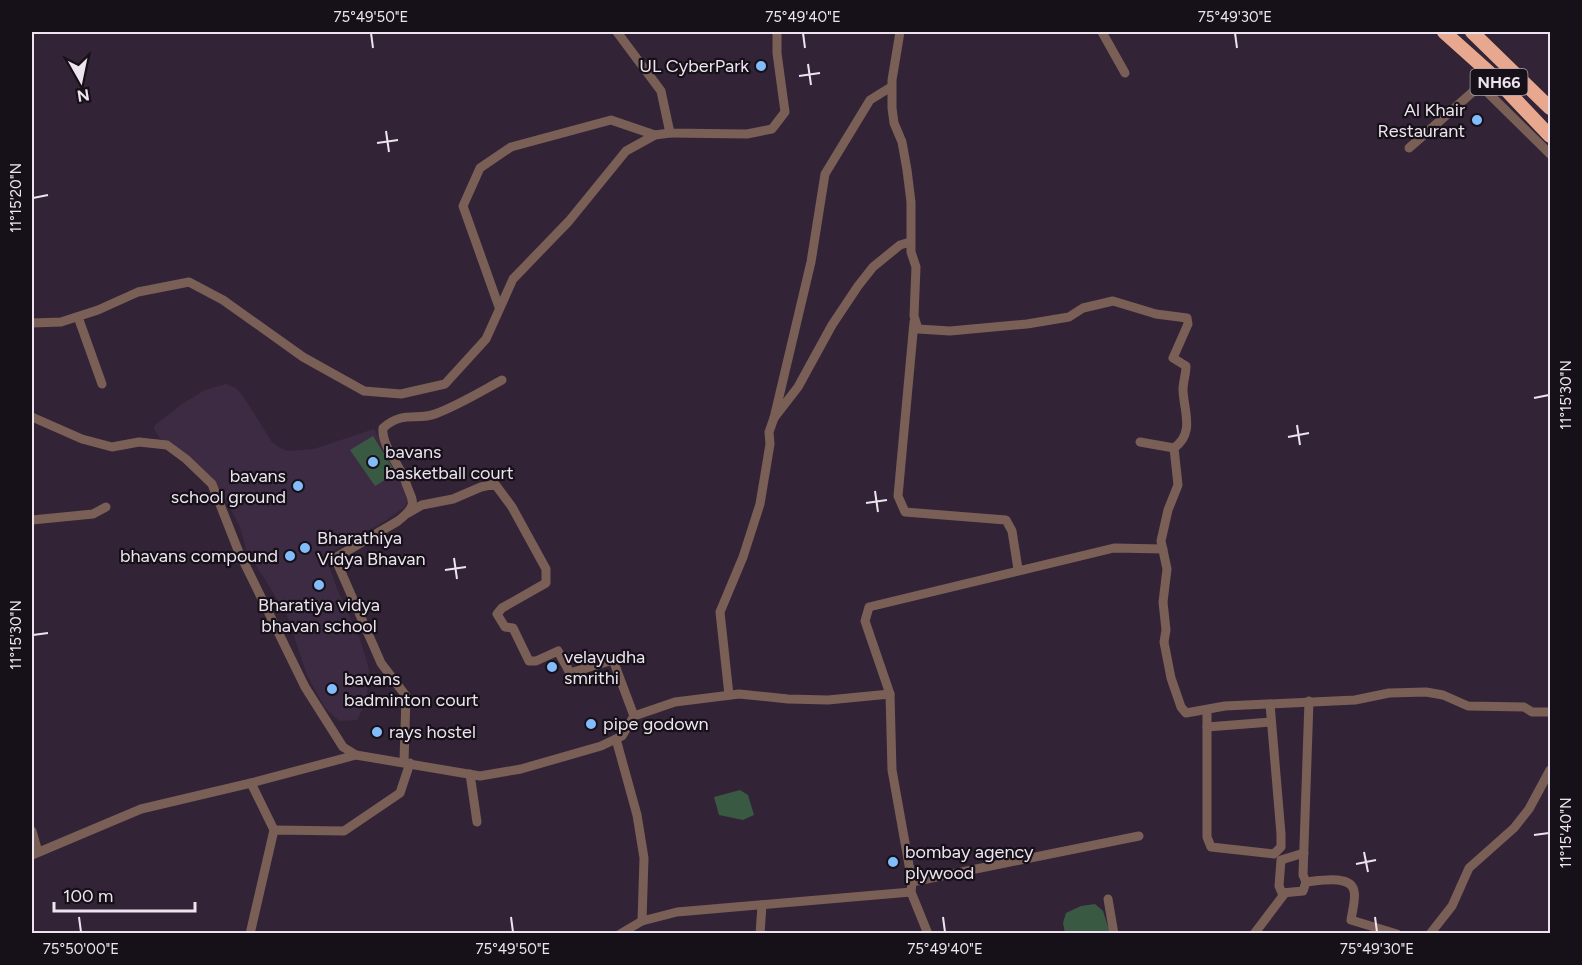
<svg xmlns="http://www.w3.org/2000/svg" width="1582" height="965" font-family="Figtree,sans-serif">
	<rect width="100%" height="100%" fill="#322436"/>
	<!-- built -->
	<polygon fill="#3d2b43" points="226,384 236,388 243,396 272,442 280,448 288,451 314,449 374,429 399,475 407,501 405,507 385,521 333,551 327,560 337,589 360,639 369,669 366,703 357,720 339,721 325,708 307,675 287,615 246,549 240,527 222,492 182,451 160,438 154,429 155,425 182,404 205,390"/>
	<!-- green -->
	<g fill="#3a5943">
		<polygon points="373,436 396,473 375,486 350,450"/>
		<polygon points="740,790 748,795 754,815 743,820 719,815 714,797"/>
		<polygon points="1095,904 1103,911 1110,933 1065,933 1063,923 1066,913 1081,906"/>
	</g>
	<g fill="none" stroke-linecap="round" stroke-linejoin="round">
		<!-- minor -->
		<g stroke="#7a5f56" stroke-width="9">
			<polyline points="617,32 661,91 670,133 747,134 772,129 785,112 777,53 777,32"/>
			<path d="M900 32 892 80V108L894 123 902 142 907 170 911 202V252L916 267 914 316 918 329 950 331 1027 324 1069 317 1083 308 1113 301 1156 314 1187 318 1188 324 1173 358 1186 366C1186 374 1183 382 1183 390 1184 412 1195 433 1174 448L1178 485 1168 510 1161 541 1167 569 1163 602 1166 630 1164 642 1171 678 1181 707 1186 713 1225 706 1355 700 1389 693 1426 692 1443 695 1468 706 1524 707 1532 712H1550"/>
			<polyline points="1102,32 1125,73"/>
			<polyline points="1480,85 1550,154"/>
			<polyline points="1409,148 1492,75"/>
			<polyline points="499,307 463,206 480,168 511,147 611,120 655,135"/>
			<polyline points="78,317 102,384"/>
			<polyline points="914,322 898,496 905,512 1006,520 1012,531 1018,569"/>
			<polyline points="32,323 61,322 98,310 138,292 189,282 223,300 303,357 364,391 401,394 445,384 486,339 513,279 569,221 626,151 655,135 670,133"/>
			<polyline points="32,417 82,439 112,447 139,442 167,445 186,459 212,484 238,550 305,687 343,747 356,755 480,776 521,769 601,746 622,736 634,716 675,702 739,694 788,699 828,700 890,694 892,770 912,882 911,892 928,934"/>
			<polyline points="774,418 811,262 825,174 870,100 891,87"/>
			<polyline points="1140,442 1174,448"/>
			<polyline points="408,513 422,505 453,499 481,487 495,484 512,507 546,569 546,583 502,608 497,614 505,627 513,628 529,661 536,661 558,651 570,673 613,660 634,716"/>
			<polyline points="32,520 93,514 106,507"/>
			<polyline points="890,694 865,621 869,607 1114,548 1163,549"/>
			<polyline points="729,695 720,612 743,557 760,504 770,444 769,432 774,418 798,387 832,325 858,286 873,267 900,245 910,242"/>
			<path d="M1309 701 1303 875 1306 882C1318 881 1351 874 1354 891 1356 899 1352 912 1351 920L1397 934"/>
			<polyline points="1207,710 1207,837 1211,847 1274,854 1281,847 1281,834 1270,704"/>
			<polyline points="1207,727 1271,722"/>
			<polyline points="616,739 637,815 644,858 642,921"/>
			<path d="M404 762 406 696 381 663 335 558 398 521C421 503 411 501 405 480 399 464 381 445 383 428 403 410 417 421 435 414 459 405 480 392 502 380"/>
			<polyline points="470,774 477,822"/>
			<polyline points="251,783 356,755"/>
			<polyline points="32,831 38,852"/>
			<polyline points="1304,853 1281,860 1279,886 1282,893 1303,891 1306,882"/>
			<polyline points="32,855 141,809 251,783 274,830"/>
			<polyline points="912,882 1139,836"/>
			<polyline points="1108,899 1114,934"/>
			<polyline points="250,934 274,830 344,831 400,793 410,763"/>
			<polyline points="620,934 642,921 677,912 911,892"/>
			<polyline points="760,934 762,905"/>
			<polyline points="1254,934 1285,893"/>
			<polyline points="1430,934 1452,906 1469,868 1514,828 1529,809 1550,770"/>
		</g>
		<!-- highway -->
		<g stroke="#e8a88f" stroke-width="14">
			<polyline points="1444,32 1492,75 1550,136"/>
			<polyline points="1472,32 1550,108"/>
		</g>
	</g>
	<!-- ticks -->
	<path fill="none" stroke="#ede4f0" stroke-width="2" d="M371 33 373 48M803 33 805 48M1235 33 1237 48M808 64 811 85M799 76 820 73M386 131 389 152M377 143 398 140M33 198 48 195M1534 398 1549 395M1297 425 1300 445M1288 437 1309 433M875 491 878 512M866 503 887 500M454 558 457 579M445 570 466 567M33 635 48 633M1534 835 1549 833M1364 852 1368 872M1356 864 1376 860M79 917 81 932M511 917 513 932M943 917 945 932M1375 917 1377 932"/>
	<!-- markers -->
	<g fill="#83bcfb" stroke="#161018" stroke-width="2">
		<circle cx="761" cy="66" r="6"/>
		<circle cx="1477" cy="120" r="6"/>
		<circle cx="373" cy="462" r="6"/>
		<circle cx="298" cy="486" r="6"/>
		<circle cx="305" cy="548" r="6"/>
		<circle cx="290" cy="556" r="6"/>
		<circle cx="319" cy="585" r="6"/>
		<circle cx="552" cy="667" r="6"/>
		<circle cx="332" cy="689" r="6"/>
		<circle cx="591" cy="724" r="6"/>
		<circle cx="377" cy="732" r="6"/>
		<circle cx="893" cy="862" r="6"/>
	</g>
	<g text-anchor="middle" stroke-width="4.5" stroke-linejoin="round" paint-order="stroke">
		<!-- shield labels -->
		<rect fill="#161018" stroke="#aca4af" stroke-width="1.5" x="1470.5" y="69" width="57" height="26" rx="4.5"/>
		<g font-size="16" font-weight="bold" fill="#ede4f0">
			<text x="1499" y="88">NH66</text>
		</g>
		<!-- poi labels -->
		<g font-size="18" fill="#ede4f0" stroke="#161018" text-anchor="start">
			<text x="749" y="72" text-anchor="end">UL CyberPark</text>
			<text x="1465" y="116" text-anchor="end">Al Khair<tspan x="1465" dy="21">Restaurant</tspan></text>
			<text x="385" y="458">bavans<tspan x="385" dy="21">basketball court</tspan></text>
			<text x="286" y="482" text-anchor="end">bavans<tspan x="286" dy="21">school ground</tspan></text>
			<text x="317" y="544">Bharathiya<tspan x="317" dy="21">Vidya Bhavan</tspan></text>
			<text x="278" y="562" text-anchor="end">bhavans compound</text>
			<text x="319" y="611" text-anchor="middle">Bharatiya vidya<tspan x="319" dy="21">bhavan school</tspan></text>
			<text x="564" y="663">velayudha<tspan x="564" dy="21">smrithi</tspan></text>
			<text x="344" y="685">bavans<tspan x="344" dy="21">badminton court</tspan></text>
			<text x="603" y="730">pipe godown</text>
			<text x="389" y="738">rays hostel</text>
			<text x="905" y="858">bombay agency<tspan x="905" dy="21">plywood</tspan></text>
		</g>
	</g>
	<!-- border -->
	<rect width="1582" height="965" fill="none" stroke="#161018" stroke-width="66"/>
	<!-- north arrow -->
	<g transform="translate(81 81) rotate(171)" stroke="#161018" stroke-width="4.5" paint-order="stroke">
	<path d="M0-4.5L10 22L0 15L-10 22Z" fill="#ede4f0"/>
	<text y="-9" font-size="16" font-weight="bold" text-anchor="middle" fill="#ede4f0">N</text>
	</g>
	<!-- scale -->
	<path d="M54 902v9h141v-9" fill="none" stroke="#ede4f0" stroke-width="3"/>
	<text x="63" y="902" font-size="18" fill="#ede4f0" stroke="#161018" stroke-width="4.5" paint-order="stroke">100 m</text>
	<rect x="33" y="33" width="1516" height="899" fill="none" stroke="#ede4f0" stroke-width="2"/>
	<g font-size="15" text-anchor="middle" fill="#ede4f0">
		<text x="371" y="22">75°49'50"E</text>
		<text x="803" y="22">75°49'40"E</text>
		<text x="1235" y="22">75°49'30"E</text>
		<text transform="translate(16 198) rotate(-90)" y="5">11°15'20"N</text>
		<text transform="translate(1566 395) rotate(-90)" y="5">11°15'30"N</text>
		<text transform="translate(16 635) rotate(-90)" y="5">11°15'30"N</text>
		<text transform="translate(1566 833) rotate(-90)" y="5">11°15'40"N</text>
		<text x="81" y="954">75°50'00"E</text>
		<text x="513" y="954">75°49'50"E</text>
		<text x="945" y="954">75°49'40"E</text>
		<text x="1377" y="954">75°49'30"E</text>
	</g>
</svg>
